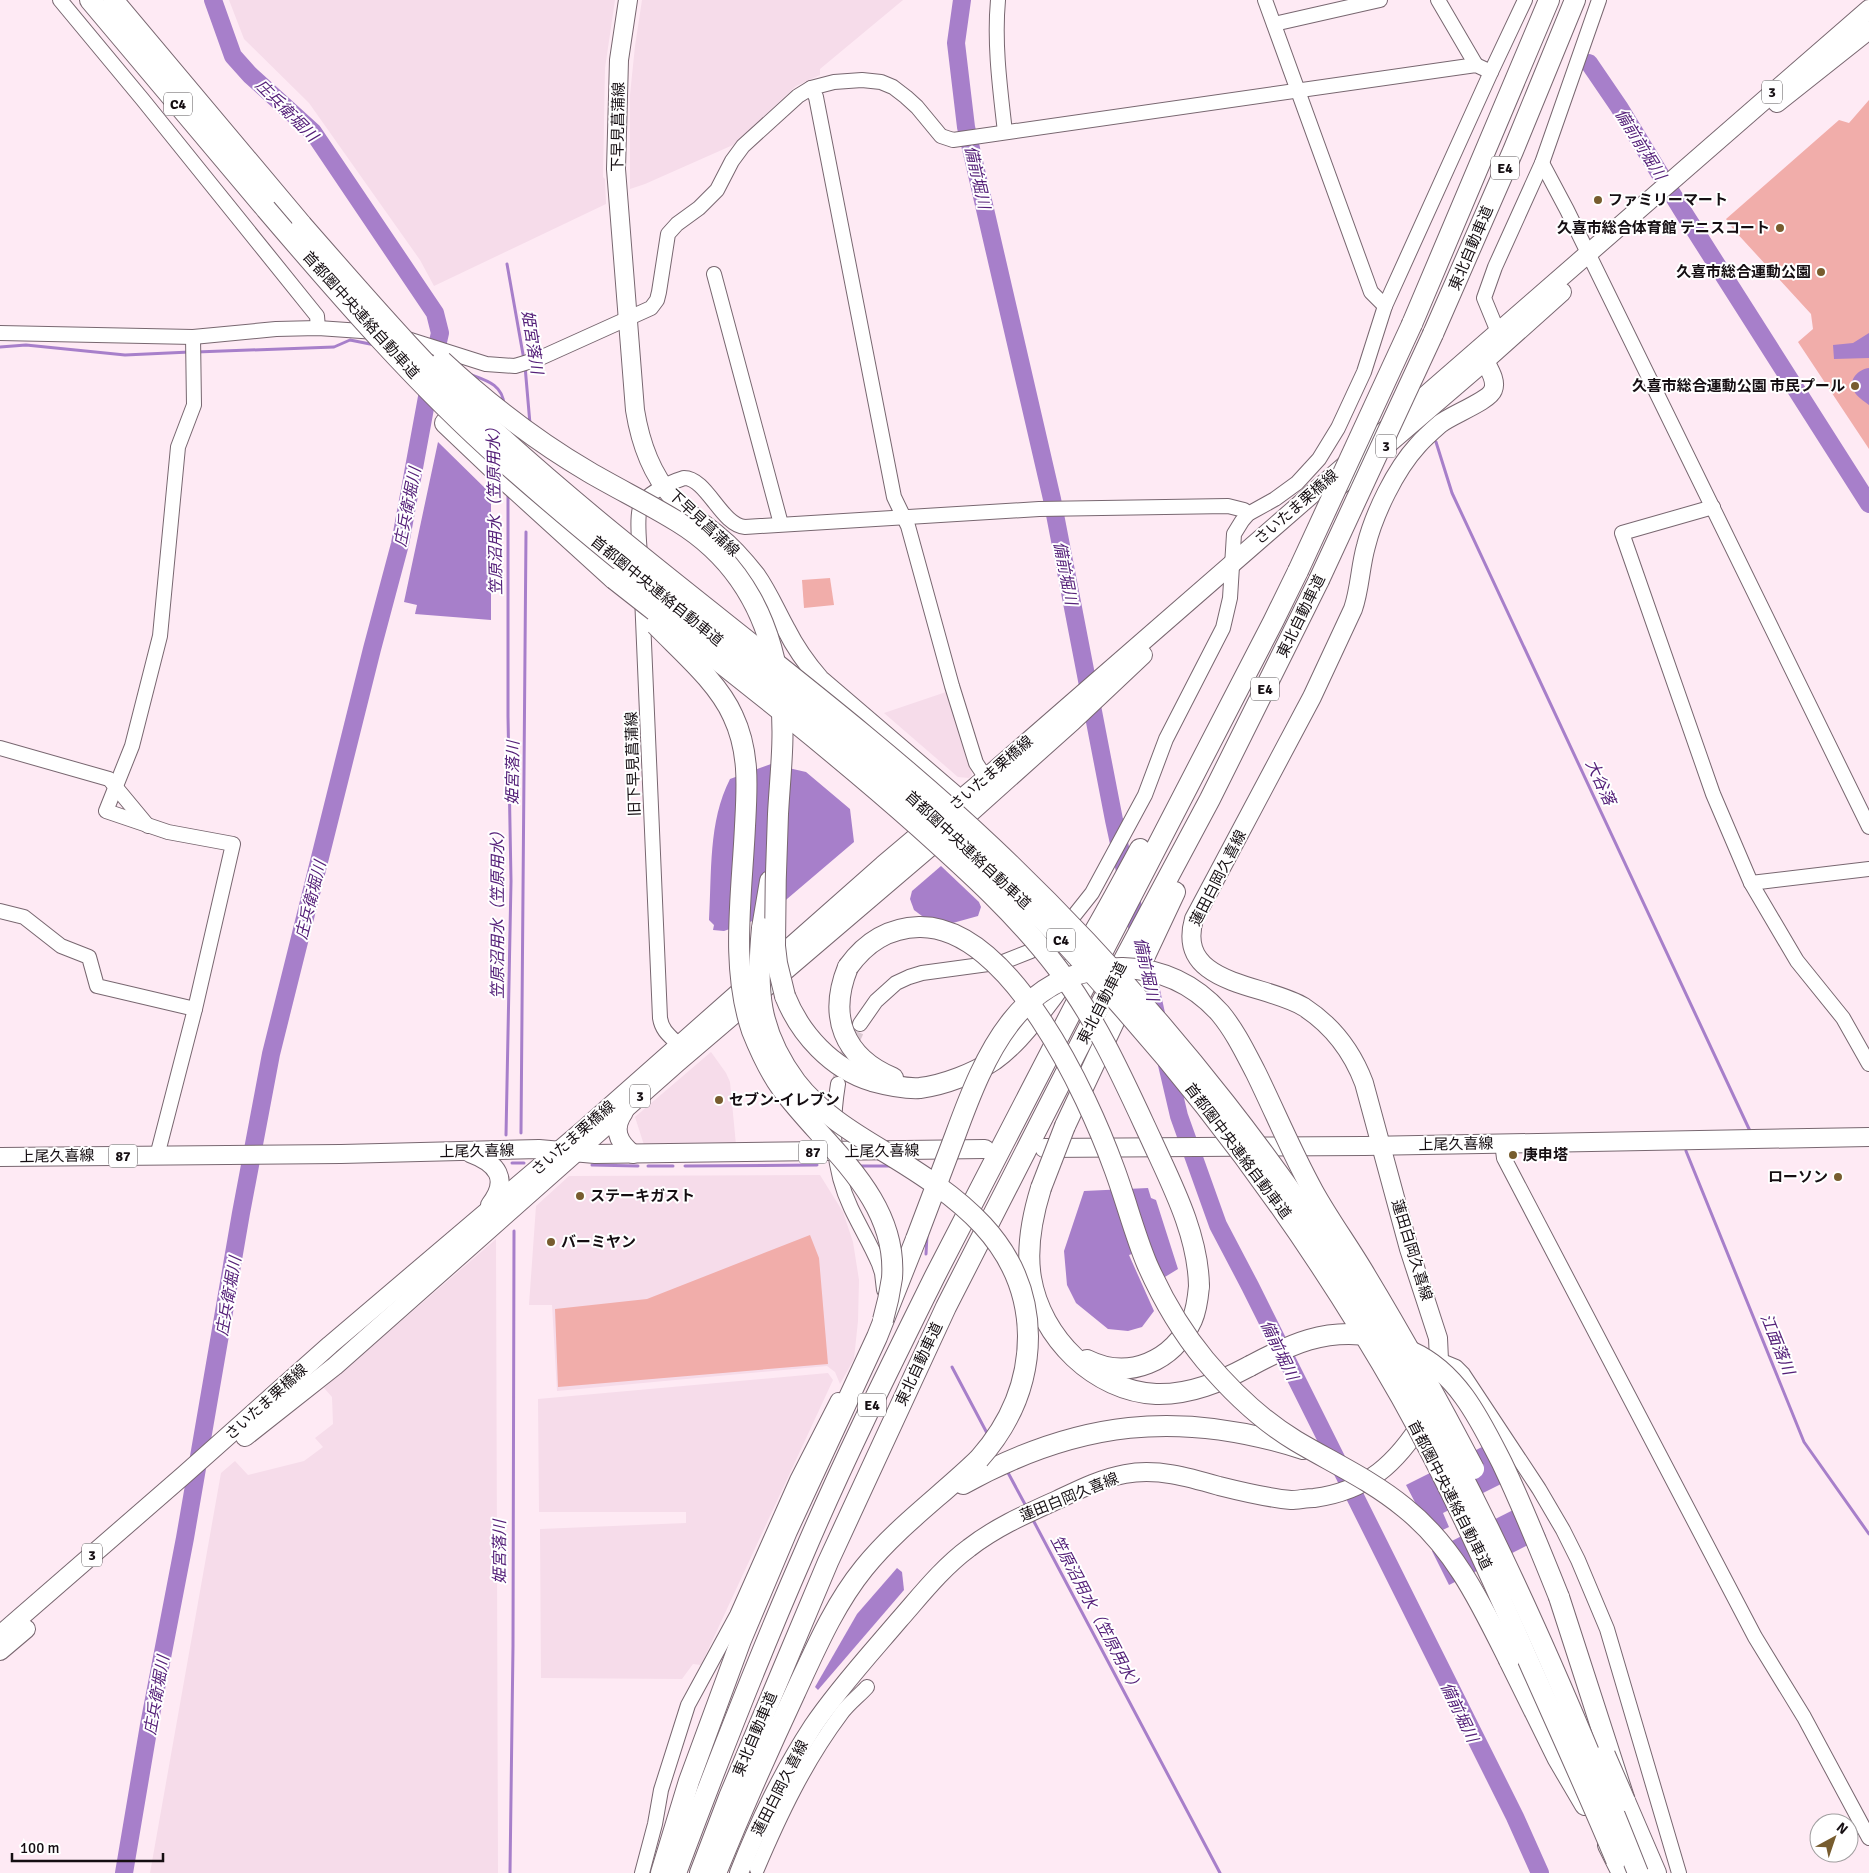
<svg xmlns="http://www.w3.org/2000/svg" width="1869" height="1873" font-family="Signika,'Noto Sans JP',sans-serif">
	<rect width="100%" height="100%" fill="#feeaf4"/>
	<!-- built -->
	<g fill="#f6dcea">
		<polygon points="229,0 615,0 605,68 603,177 605,179 606,204 434,286 420,260 309,103 244,39"/>
		<polygon points="642,0 903,0 820,69 820,75 796,86 733,145 645,184 630,189 630,95 635,46"/>
		<polygon points="949,691 970,764 972,775 969,778 958,777 884,713"/>
		<polygon points="711,1052 726,1073 730,1082 736,1145 677,1144 644,1145 635,1117"/>
		<polygon points="820,1175 843,1212 853,1242 859,1280 858,1321 854,1359 840,1384 835,1372 827,1366 557,1391 552,1305 529,1305 536,1206 569,1176"/>
		<polygon points="496,1239 498,1873 150,1873 221,1473 235,1461 248,1475 304,1461 323,1447 315,1438 333,1424 332,1397 324,1388"/>
		<polygon points="828,1373 833,1380 701,1665 693,1664 682,1679 541,1678 540,1529 686,1523 686,1512 539,1512 538,1399"/>
	</g>
	<!-- green -->
	<g fill="#f1adaa">
		<polygon points="1869,100 1869,449 1798,342 1813,329 1811,314 1733,229 1726,219 1839,120 1849,123"/>
		<polygon points="830,578 834,605 804,608 802,580"/>
		<polygon points="810,1235 819,1258 828,1364 558,1387 555,1309 647,1299"/>
	</g>
	<!-- water -->
	<g fill="#a77fca">
		<polygon points="1869,333 1869,358 1834,359 1833,345 1853,343"/>
		<path d="M1869 368V405C1864 401 1857 397 1854 391 1847 380 1859 369 1869 368Z"/>
		<polygon points="438,442 491,494 491,620 415,614 417,605 404,602"/>
		<path d="M771 764 806 772 850 809 854 842 767 916 724 931 713 930 714 925 709 920C712 873 708 822 730 779Z"/>
		<polygon points="941,866 979,902 981,907 978,916 942,926 934,925 914,910 910,899 912,891"/>
		<polygon points="1148,1188 1151,1198 1156,1200 1178,1269 1160,1280 1147,1249 1129,1255 1154,1311 1142,1327 1128,1331 1108,1329 1076,1303 1067,1285 1064,1251 1084,1191"/>
		<polygon points="1484,1446 1503,1483 1443,1513 1449,1527 1432,1535 1406,1485"/>
		<polygon points="1529,1502 1546,1536 1449,1585 1432,1551"/>
		<polygon points="897,1568 902,1572 904,1590 818,1690 815,1687 857,1614"/>
	</g>
	<g fill="none" stroke-linecap="round" stroke-linejoin="round">
		<!-- stream -->
		<g stroke="#a77fca" stroke-width="3">
			<polyline points="507,264 524,360"/>
			<polyline points="0,347 26,345 125,355 190,352"/>
			<polyline points="196,352 334,347 350,340 375,345"/>
			<polyline points="525,366 530,424"/>
			<path d="M469 374C485 380 503 384 504 405"/>
			<polyline points="1436,442 1452,493 1750,1131"/>
			<polyline points="521,1133 526,532"/>
			<polyline points="506,1135 511,881 508,716 508,494"/>
			<polyline points="1686,1151 1804,1442 1869,1534"/>
			<polyline points="512,1163 524,1163"/>
			<polyline points="592,1165 638,1166"/>
			<polyline points="648,1166 673,1166"/>
			<polyline points="685,1166 817,1165"/>
			<polyline points="859,1166 891,1166"/>
			<polyline points="926,1254 927,1235"/>
			<polyline points="952,1367 988,1435"/>
			<polyline points="1006,1469 1027,1508"/>
			<polyline points="1032,1518 1220,1873"/>
			<polyline points="510,1873 513,1646 514,1231"/>
		</g>
		<!-- river -->
		<g stroke="#a77fca" stroke-width="18">
			<polyline points="962,0 956,43 966,127 1052,499 1114,820 1158,1023"/>
			<polyline points="1589,63 1619,107 1682,210 1869,504"/>
			<polyline points="1165,1056 1179,1116 1218,1225 1250,1286 1515,1817 1540,1873"/>
			<polyline points="124,1873 149,1725 185,1538 241,1213 271,1054 372,649 400,544 434,359 440,333 435,313 313,132 250,75 233,56 213,0"/>
		</g>
		<!-- minor-tunnel -->
		<polyline stroke="#dbc9d2" stroke-width="14" stroke-dasharray="14 7" stroke-linecap="butt" points="838,1084 848,1051 860,1024"/>
		<!-- minor casing -->
		<g stroke="#786770" stroke-width="16">
			<g id="minor">
				<polyline points="60,0 143,100 317,316 318,328"/>
				<path d="M998 0C994 44 1000 88 1005 132"/>
				<polyline points="1265,0 1371,292 1385,306"/>
				<polyline points="1438,0 1476,65"/>
				<polyline points="1274,24 1380,0"/>
				<polyline points="811,88 816,97 894,497 908,526 952,686 976,763 986,778"/>
				<polyline points="1542,163 1567,210 1869,827"/>
				<polyline points="714,274 781,524"/>
				<polyline points="1498,332 1484,298 1495,267 1542,163 1599,0"/>
				<polyline points="0,333 193,337 276,329 318,328 376,332"/>
				<polyline points="404,338 486,364 515,366 538,359 651,308 657,300 659,292 668,234 677,224 699,208 717,190 732,161 743,146 798,96 811,88 834,82 862,80 881,82 893,87 906,97 917,107 941,136 953,140 1476,65 1491,72"/>
				<polyline points="1713,507 1622,533 1713,794 1751,883 1797,961 1843,1018 1869,1064"/>
				<path d="M640 559C640 545 636 521 640 508 644 494 671 482 684 478 707 478 721 525 745 527L1039 509 1228 506 1244 510 1248 514"/>
				<path d="M642 596 660 1018C662 1031 670 1036 679 1045"/>
				<polyline points="0,748 109,779 148,826"/>
				<polyline points="1751,883 1869,869"/>
				<polyline points="0,911 24,917 61,946 89,957 97,986 195,1009"/>
				<polyline points="860,1024 876,1001 896,983 909,977 922,973 1003,962 1031,951 1049,941 1065,927 1092,893 1145,795 1166,739 1223,628 1230,598 1234,534 1242,521 1248,514 1275,499 1297,483 1319,459 1338,428 1364,372 1385,306 1491,72 1525,0"/>
				<path d="M838 1084C831 1127 832 1168 851 1208 860 1227 871 1245 879 1264L882 1273 884 1290"/>
				<polyline points="1502,1143 1504,1158 1755,1637 1804,1717 1869,1838"/>
				<polyline points="157,1156 195,1009 233,844 168,832 106,811 132,746 160,636 178,447 194,405 193,337"/>
				<polyline points="1439,1360 1456,1367 1463,1374 1539,1489 1563,1530 1578,1560 1607,1629 1679,1873"/>
				<path d="M757 1869C780 1815 805 1762 841 1714 848 1704 859 1696 867 1687"/>
				<polyline points="642,1873 655,1824 661,1790 688,1705 737,1615 797,1480 838,1400"/>
			</g>
		</g>
		<!-- major casing -->
		<g stroke="#786770" stroke-width="20">
			<g id="major">
				<path d="M628 0 619 60 616 169 635 410C640 441 651 473 672 497 685 512 704 523 719 536 733 547 745 561 756 575 768 592 776 611 786 629 795 647 807 664 820 679L953 793 967 810"/>
				<polyline points="1777,103 1869,30"/>
				<polyline points="1337,488 1485,361 1562,292"/>
				<path d="M624 1112C612 1129 618 1142 633 1154"/>
				<polyline points="1044,1148 1365,1146 1869,1137"/>
				<path d="M470 1153C497 1163 510 1179 490 1205"/>
				<polyline points="0,1157 341,1154 539,1149 595,1154 985,1149"/>
				<path d="M1436 1380 1439 1360 1438 1338 1409 1249 1364 1083C1352 1051 1333 1026 1304 1007 1265 983 1175 986 1194 919L1312 697 1353 609C1360 589 1360 567 1366 546 1374 514 1395 470 1418 445 1424 438 1432 431 1440 424 1451 415 1489 401 1493 390 1497 381 1489 369 1485 361"/>
				<polyline points="245,1437 335,1366 677,1063 969,814 1073,721 1143,655"/>
				<polyline points="0,1635 184,1475 330,1345 582,1131 883,865 986,778 1869,9"/>
				<polyline points="0,1651 26,1629"/>
				<path d="M739 1873C759 1822 783 1772 813 1726 837 1690 871 1653 899 1620 921 1595 942 1568 969 1548 996 1527 1026 1514 1057 1500 1078 1490 1102 1478 1125 1474 1157 1468 1188 1477 1219 1486 1243 1492 1267 1498 1291 1500 1298 1500 1306 1498 1314 1498 1367 1491 1397 1463 1424 1419"/>
			</g>
		</g>
		<!-- highway casing -->
		<g stroke="#786770" stroke-width="22">
			<g id="highway">
				<polyline points="90,0 266,209"/>
				<polyline points="113,0 302,225"/>
				<polyline points="1412,324 1549,0"/>
				<polyline points="1433,334 1513,151 1575,0"/>
				<polyline points="445,423 505,480 614,579"/>
				<polyline points="762,928 770,881"/>
				<path d="M848 967C828 1016 843 1057 893 1078"/>
				<path d="M785 996C800 1034 832 1069 872 1081 887 1085 905 1089 920 1088 944 1085 975 1073 994 1060 1012 1047 1026 1030 1039 1014 1080 963 1109 906 1140 849"/>
				<polyline points="1065,1126 1175,892"/>
				<path d="M1041 1188C1032 1217 1026 1248 1031 1278 1041 1338 1095 1391 1156 1394 1190 1395 1220 1382 1250 1366"/>
				<path d="M1087 1360C1129 1381 1173 1361 1192 1320 1197 1309 1198 1297 1199 1286"/>
				<path d="M963 1484C1077 1421 1179 1409 1303 1449"/>
				<polyline points="1559,1597 1625,1801 1656,1873"/>
				<polyline points="1509,1660 1558,1759 1585,1805"/>
				<polyline points="1608,1845 1622,1873"/>
				<polyline points="661,1873 689,1781 741,1640 787,1531 877,1337 916,1239"/>
				<path d="M676 1873C716 1766 758 1658 804 1553 844 1459 890 1367 935 1276L1273 622 1298 571"/>
				<polyline points="700,1873 729,1797 828,1562 946,1307 1110,986 1210,799 1319,580"/>
				<path d="M716 1873C741 1812 767 1753 795 1693 815 1650 834 1605 864 1568 898 1526 941 1496 979 1459"/>
			</g>
		</g>
		<!-- minor -->
		<use href="#minor" stroke="#fff" stroke-width="14"/>
		<!-- major -->
		<use href="#major" stroke="#fff" stroke-width="18"/>
		<!-- highway -->
		<use href="#highway" stroke="#fff" stroke-width="20"/>
		<!-- highway-bridge casing -->
		<g stroke="#786770" stroke-width="22" stroke-linecap="butt">
			<g id="highway-bridge">
				<path d="M266 209C341 297 417 385 504 462 678 616 869 749 1035 912 1063 940 1090 970 1116 1000 1225 1122 1320 1255 1401 1397 1447 1479 1486 1565 1524 1651 1555 1721 1587 1790 1616 1860"/>
				<path d="M302 225C366 298 430 373 502 438 660 581 837 701 992 847 1159 1005 1305 1190 1417 1391 1503 1545 1573 1709 1638 1873"/>
				<path d="M442 361C487 403 536 441 589 472 618 489 649 504 678 522 743 562 774 626 781 701 785 738 780 777 778 814 776 858 775 902 775 946L777 963 785 996"/>
				<polyline points="1298,571 1412,324"/>
				<path d="M614 579C717 660 821 740 919 827 968 871 1018 916 1058 969 1097 1020 1124 1081 1151 1139 1172 1185 1198 1234 1199 1286"/>
				<polyline points="1319,580 1433,334"/>
				<path d="M656 625C681 651 718 682 733 716 750 752 747 788 745 826 742 894 730 966 752 1031 760 1051 769 1071 782 1089 825 1147 898 1197 892 1278 890 1292 887 1306 883 1320"/>
				<path d="M762 928C756 989 758 1031 796 1082 819 1112 853 1133 885 1152 956 1195 1027 1243 1028 1336 1028 1383 1010 1424 979 1459"/>
				<path d="M848 967C866 942 888 928 919 927 1010 925 1088 1096 1114 1168 1126 1200 1134 1233 1147 1264 1162 1298 1181 1331 1205 1360 1231 1391 1261 1420 1296 1441 1333 1463 1371 1480 1405 1508 1455 1548 1481 1604 1509 1660"/>
				<polyline points="1041,1188 1065,1126"/>
				<path d="M916 1239C929 1205 942 1170 955 1136 985 1054 1020 967 1123 968 1161 969 1194 984 1220 1013 1235 1031 1245 1052 1256 1073 1275 1112 1292 1153 1313 1191 1329 1220 1349 1247 1366 1276 1404 1339 1440 1404 1474 1469"/>
				<path d="M1412 1352C1458 1373 1480 1420 1502 1463 1523 1507 1541 1552 1559 1597"/>
				<path d="M1250 1366C1291 1344 1325 1328 1373 1336"/>
				<polyline points="1605,1755 1625,1801"/>
			</g>
		</g>
		<!-- highway-bridge -->
		<use href="#highway-bridge" stroke="#fff" stroke-width="20"/>
	</g>
	<!-- markers -->
	<g fill="#775c2e" stroke="#fff" stroke-width="2">
		<circle cx="1598" cy="200" r="5"/>
		<circle cx="1780" cy="228" r="5"/>
		<circle cx="1821" cy="272" r="5"/>
		<circle cx="1855" cy="386" r="5"/>
		<circle cx="719" cy="1100" r="5"/>
		<circle cx="1513" cy="1155" r="5"/>
		<circle cx="1838" cy="1177" r="5"/>
		<circle cx="580" cy="1196" r="5"/>
		<circle cx="551" cy="1242" r="5"/>
	</g>
	<g text-anchor="middle" stroke-width="4" stroke-linejoin="round" paint-order="stroke">
		<!-- shield labels -->
		<g fill="#fff" stroke="#5b5659" stroke-width="1">
			<rect x="1762" y="80.5" width="20" height="23" rx="4"/>
			<rect x="164" y="92.5" width="28" height="23" rx="4"/>
			<rect x="1491" y="156.5" width="28" height="23" rx="4"/>
			<rect x="1376" y="434.5" width="20" height="23" rx="4"/>
			<rect x="1251" y="677.5" width="28" height="23" rx="4"/>
			<rect x="1047" y="928.5" width="28" height="23" rx="4"/>
			<rect x="630" y="1084.5" width="20" height="23" rx="4"/>
			<rect x="799" y="1140.5" width="28" height="23" rx="4"/>
			<rect x="109" y="1144.5" width="28" height="23" rx="4"/>
			<rect x="858" y="1393.5" width="28" height="23" rx="4"/>
			<rect x="82" y="1543.5" width="20" height="23" rx="4"/>
		</g>
		<g font-size="14" font-weight="bold" fill="#150e12">
			<text x="1772" y="97">3</text>
			<text x="178" y="109">C4</text>
			<text x="1505" y="173">E4</text>
			<text x="1386" y="451">3</text>
			<text x="1265" y="694">E4</text>
			<text x="1061" y="945">C4</text>
			<text x="640" y="1101">3</text>
			<text x="813" y="1157">87</text>
			<text x="123" y="1161">87</text>
			<text x="872" y="1410">E4</text>
			<text x="92" y="1560">3</text>
		</g>
		<!-- street labels -->
		<g font-size="15" fill="#150e12" stroke="#fff">
			<text transform="translate(618 127) rotate(-89)" y="5">下早見菖蒲線</text>
			<text transform="translate(1471 248) rotate(-67)" y="5">東北自動車道</text>
			<text transform="translate(361 315) rotate(48)" y="5">首都圏中央連絡自動車道</text>
			<text transform="translate(1296 507) rotate(-41)" y="5">さいたま栗橋線</text>
			<text transform="translate(704 523) rotate(43)" y="5">下早見菖蒲線</text>
			<text transform="translate(657 591) rotate(39)" y="5">首都圏中央連絡自動車道</text>
			<text transform="translate(1301 616) rotate(-64)" y="5">東北自動車道</text>
			<text transform="translate(633 764) rotate(-92)" y="5">旧下早見菖蒲線</text>
			<text transform="translate(991 773) rotate(-41)" y="5">さいたま栗橋線</text>
			<text transform="translate(968 850) rotate(43)" y="5">首都圏中央連絡自動車道</text>
			<text transform="translate(1218 878) rotate(-63)" y="5">蓮田白岡久喜線</text>
			<text transform="translate(1102 1003) rotate(-63)" y="5">東北自動車道</text>
			<text transform="translate(573 1138) rotate(-41)" y="5">さいたま栗橋線</text>
			<text transform="translate(1456 1144) rotate(-1)" y="5">上尾久喜線</text>
			<text transform="translate(477 1151) rotate(-1)" y="5">上尾久喜線</text>
			<text transform="translate(882 1151) rotate(-1)" y="5">上尾久喜線</text>
			<text transform="translate(1238 1151) rotate(53)" y="5">首都圏中央連絡自動車道</text>
			<text transform="translate(57 1156) rotate(-1)" y="5">上尾久喜線</text>
			<text transform="translate(1412 1250) rotate(73)" y="5">蓮田白岡久喜線</text>
			<text transform="translate(919 1364) rotate(-65)" y="5">東北自動車道</text>
			<text transform="translate(266 1402) rotate(-42)" y="5">さいたま栗橋線</text>
			<text transform="translate(1450 1495) rotate(63)" y="5">首都圏中央連絡自動車道</text>
			<text transform="translate(1069 1497) rotate(-22)" y="5">蓮田白岡久喜線</text>
			<text transform="translate(755 1734) rotate(-67)" y="5">東北自動車道</text>
			<text transform="translate(780 1788) rotate(-63)" y="5">蓮田白岡久喜線</text>
		</g>
		<!-- poi labels -->
		<g font-size="15" font-weight="bold" fill="#150e12" stroke="#fff" text-anchor="start">
			<text x="1608" y="205">ファミリーマート</text>
			<text x="1770" y="233" text-anchor="end">久喜市総合体育館 テニスコート</text>
			<text x="1811" y="277" text-anchor="end">久喜市総合運動公園</text>
			<text x="1845" y="391" text-anchor="end">久喜市総合運動公園 市民プール</text>
			<text x="729" y="1105">セブン-イレブン</text>
			<text x="1523" y="1160">庚申塔</text>
			<text x="1828" y="1182" text-anchor="end">ローソン</text>
			<text x="590" y="1201">ステーキガスト</text>
			<text x="561" y="1247">バーミヤン</text>
		</g>
		<!-- water labels -->
		<g font-size="16" font-style="italic" fill="#552079" stroke="#fff">
			<text transform="translate(287 110) rotate(45)" y="6">庄兵衛堀川</text>
			<text transform="translate(1641 144) rotate(58)" y="6">備前前堀川</text>
			<text transform="translate(978 177) rotate(77)" y="6">備前堀川</text>
			<text transform="translate(533 342) rotate(81)" y="6">姫宮落川</text>
			<text transform="translate(407 507) rotate(-79)" y="6">庄兵衛堀川</text>
			<text transform="translate(494 507) rotate(-91)" y="6">笠原沼用水（笠原用水）</text>
			<text transform="translate(1066 573) rotate(79)" y="6">備前堀川</text>
			<text transform="translate(512 773) rotate(-89)" y="6">姫宮落川</text>
			<text transform="translate(1601 782) rotate(65)" y="6">大谷落</text>
			<text transform="translate(310 900) rotate(-76)" y="6">庄兵衛堀川</text>
			<text transform="translate(497 911) rotate(-90)" y="6">笠原沼用水（笠原用水）</text>
			<text transform="translate(1147 969) rotate(78)" y="6">備前堀川</text>
			<text transform="translate(228 1296) rotate(-80)" y="6">庄兵衛堀川</text>
			<text transform="translate(1778 1344) rotate(68)" y="6">江面落川</text>
			<text transform="translate(1280 1350) rotate(64)" y="6">備前堀川</text>
			<text transform="translate(499 1552) rotate(-90)" y="6">姫宮落川</text>
			<text transform="translate(1097 1614) rotate(62)" y="6">笠原沼用水（笠原用水）</text>
			<text transform="translate(156 1695) rotate(-80)" y="6">庄兵衛堀川</text>
			<text transform="translate(1460 1712) rotate(64)" y="6">備前堀川</text>
		</g>
	</g>
	<!-- north arrow -->
	<g transform="translate(1834 1838) rotate(40)"><circle r="24" fill="#ffffff" stroke="#a19fa0"/>
	<path d="M0-4L9 19L0 12L-9 19Z" fill="#775c2e"/>
	<text y="-8" font-size="14" font-weight="bold" text-anchor="middle" fill="#150e12">N</text>
	</g>
	<!-- scale -->
	<path d="M12 1853v8h151v-8" fill="none" stroke="#150e12" stroke-width="2.5"/>
	<text x="20" y="1853" font-size="15" fill="#150e12" stroke="#ffffff" stroke-width="4" paint-order="stroke">100 m</text>
</svg>
